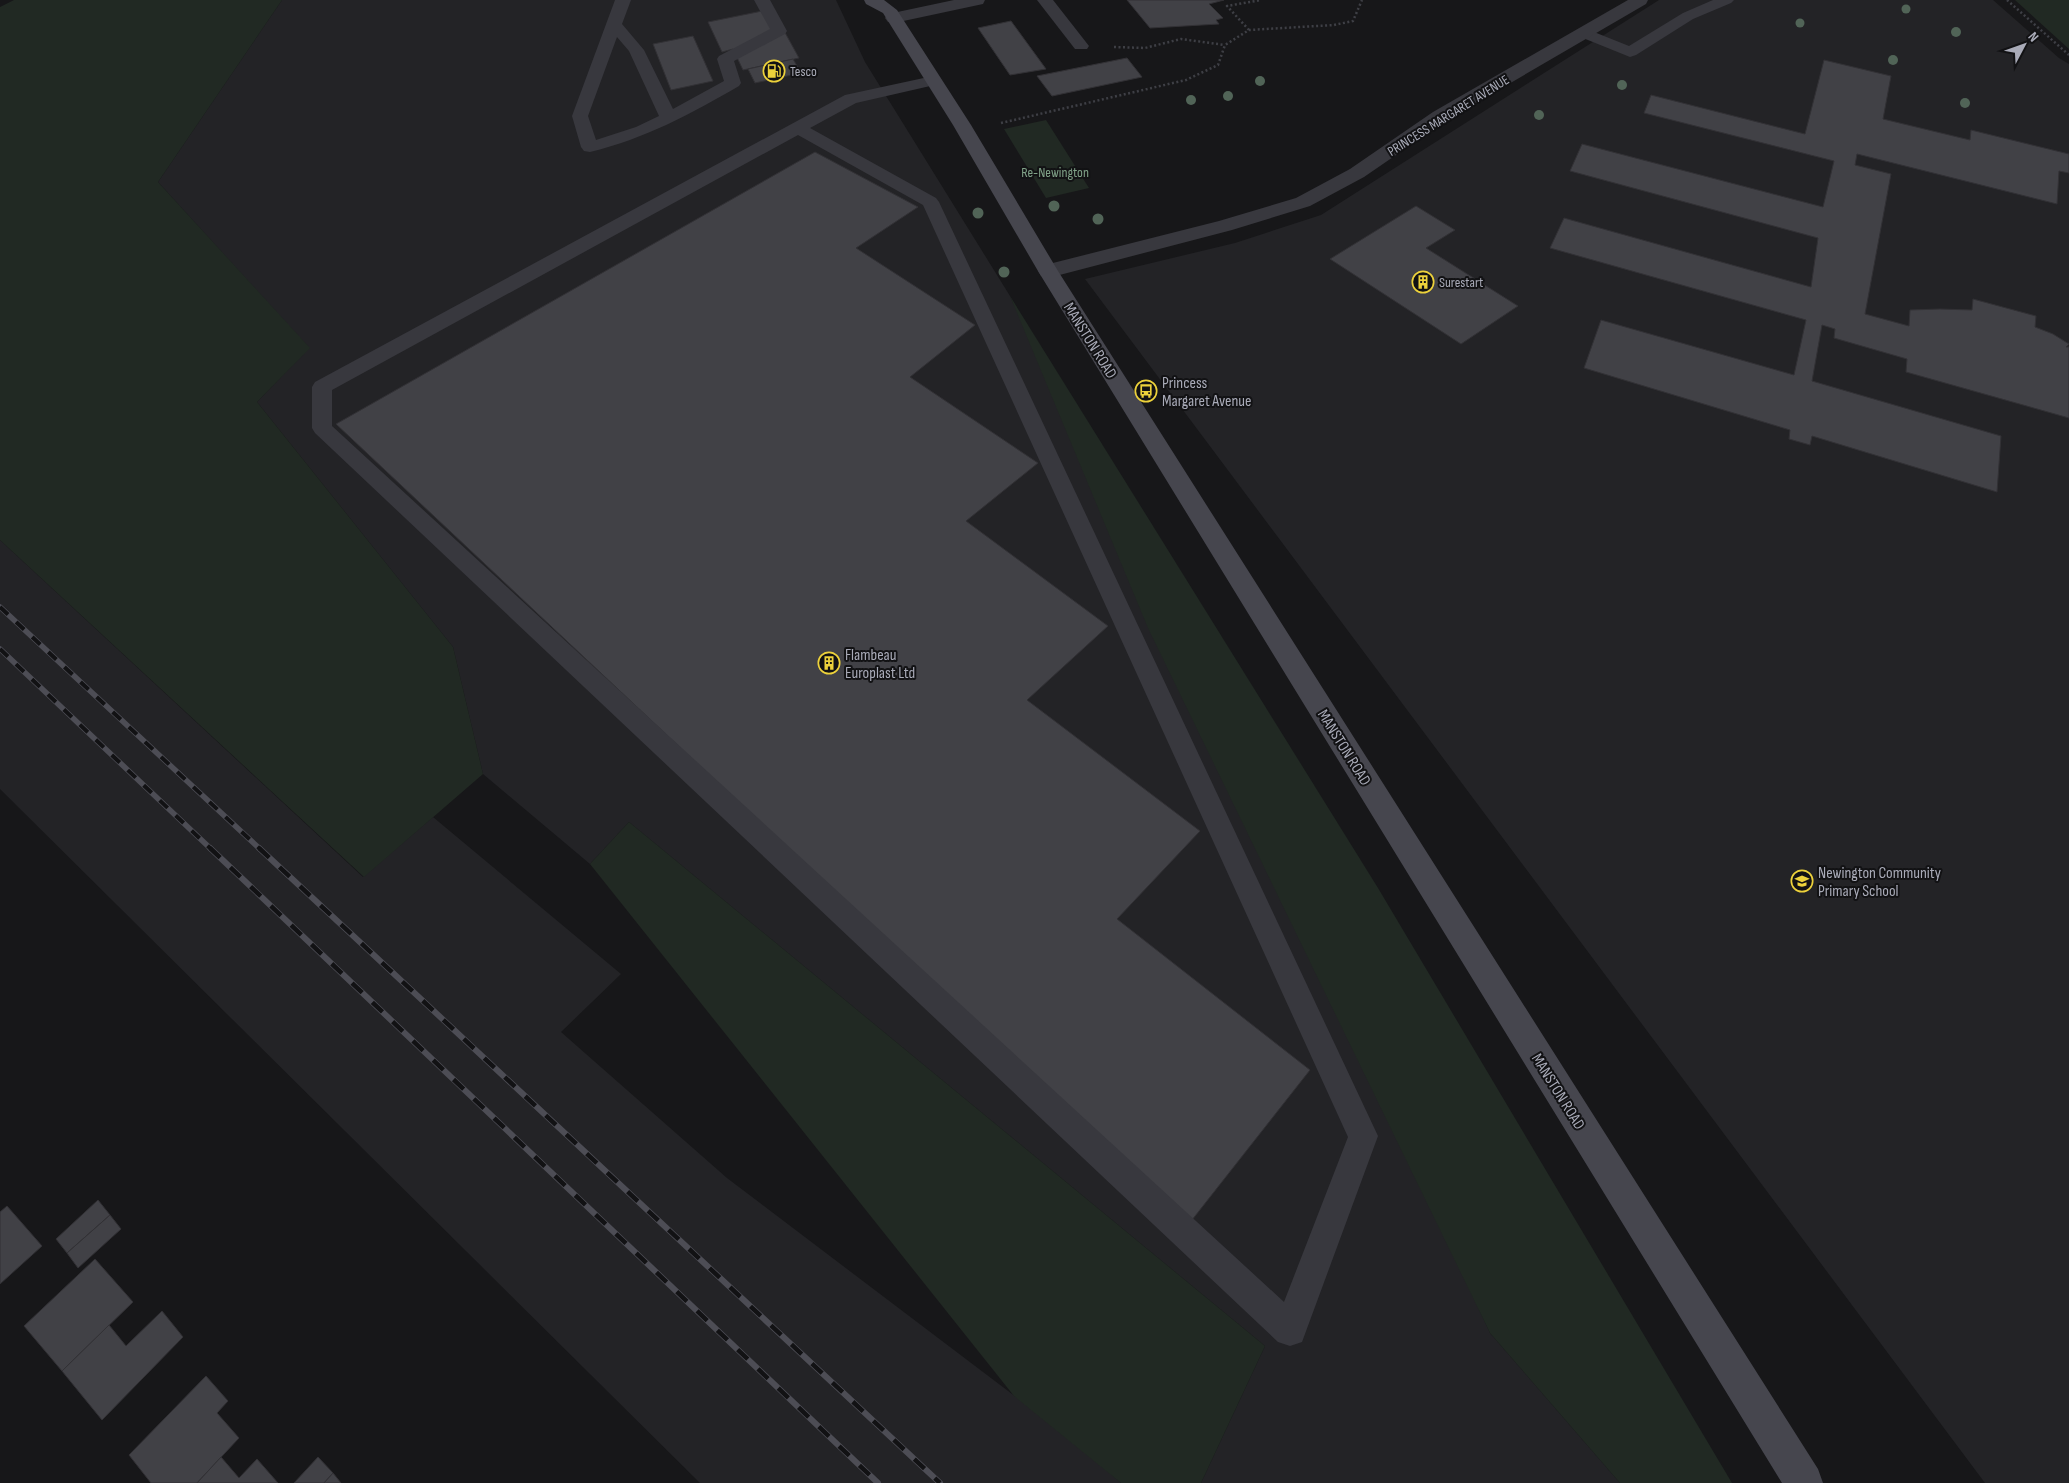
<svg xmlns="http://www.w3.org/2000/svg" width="2069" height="1483" font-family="'Sofia Sans Condensed',sans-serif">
	<rect width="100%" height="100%" fill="#171719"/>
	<!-- built -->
	<g fill="#232326">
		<polygon points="282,0 836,0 865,62 1010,296 1490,1333 1620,1483 1201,1483 1265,1346 629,822 590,864 483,774 453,647 257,402 309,348 158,182"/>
		<polygon points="1659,0 1993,0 2059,58 2069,64 2069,1483 1985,1483 1085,279 1235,243 1321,215"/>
		<polygon points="0,540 363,877 433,817 621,974 561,1032 727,1178 1074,1441 1121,1483 700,1483 0,789"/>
	</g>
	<!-- green -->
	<g fill="#212923">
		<polygon points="14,0 282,0 158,182 310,348 257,402 453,647 483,774 364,877 0,540 0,7"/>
		<polygon points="2015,0 2069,0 2069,49"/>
		<polygon points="1046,120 1089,188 1046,198 1004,129"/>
		<polygon points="1010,296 1378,888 1732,1483 1620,1483 1490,1333 1148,628"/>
		<polygon points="629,822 1265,1346 1201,1483 1121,1483 1014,1396 590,864"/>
	</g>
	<!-- building -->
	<g fill="#414146" stroke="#323135">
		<polygon points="1127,0 1224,0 1209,4 1223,18 1216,20 1219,24 1150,28"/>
		<polygon points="772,9 799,58 743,70 733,49 722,52 708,22"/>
		<polygon points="1011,21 1046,69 1010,75 978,28"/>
		<polygon points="693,36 713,81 671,90 653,44"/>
		<polygon points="1127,58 1142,77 1052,96 1037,76"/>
		<polygon points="793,59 801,73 755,83 748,69"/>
		<polygon points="1824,60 1891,76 1883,119 1970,140 1971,130 2069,154 2069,173 2059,171 2057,204 1857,154 1855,165 1891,174 1865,314 1909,326 1910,310 1940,309 1972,310 1973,299 2036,316 2035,327 2053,334 2069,344 2066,347 2069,347 2069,418 1906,372 1907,359 1834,338 1835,329 1822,325 1812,381 2001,436 1997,492 1812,436 1810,445 1789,439 1790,430 1584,368 1601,320 1794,375 1806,320 1550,248 1564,218 1811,287 1818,238 1570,171 1582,144 1823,207 1834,161 1644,113 1651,95 1805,134"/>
		<polygon points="815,152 918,207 856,248 975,325 910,377 1038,463 966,521 1108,626 1027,700 1200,831 1117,919 1310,1070 1188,1225 336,424"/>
		<polygon points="1416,206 1455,230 1426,248 1518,306 1461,344 1330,259"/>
		<polygon points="98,1200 110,1215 67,1253 56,1239"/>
		<polygon points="7,1206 42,1246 0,1284 0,1212"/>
		<polygon points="110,1215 121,1229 78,1268 67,1253"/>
		<polygon points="95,1259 133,1302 62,1371 24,1326"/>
		<polygon points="162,1311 183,1337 102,1420 62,1371 109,1325 126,1346"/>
		<polygon points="206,1376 228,1401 217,1413 239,1438 197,1483 151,1483 129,1455"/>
		<polygon points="221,1457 239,1478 257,1459 278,1483 197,1483"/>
		<polygon points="318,1457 333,1473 324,1483 294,1483"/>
		<polygon points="333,1473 341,1483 324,1483"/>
	</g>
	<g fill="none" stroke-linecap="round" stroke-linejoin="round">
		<!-- path -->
		<g stroke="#3e3f45" stroke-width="2.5" stroke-dasharray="2 2.5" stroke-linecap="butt">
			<polyline points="2007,0 2069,55"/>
			<polyline points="1249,30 1227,6 1261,0"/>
			<polyline points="1114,47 1145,48 1181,39 1225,45"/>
			<polyline points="1001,123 1186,80 1218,65 1225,45 1249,30 1334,25 1353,21 1362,0"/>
		</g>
		<!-- lane -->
		<g fill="#38383e" fill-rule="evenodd">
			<path d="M615 0H631L622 24 644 50 673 109 724 81 717 59 719 56 770 29 754 0H770L787 31 785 34 734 61 741 83 739 86C691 114 644 139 590 152L584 151 581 147 572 116ZM617 37 629 51 659 116 636 127 596 140 588 116Z"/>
			<polygon points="1037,0 1053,0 1089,46 1087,49 1075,49"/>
			<polygon points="1713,0 1734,0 1731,3 1693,19 1636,55 1630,57 1578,36 1576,33 1578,30 1584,28 1629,46 1683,13"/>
			<path d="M933 76 939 78 941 81 939 84 856 103 810 128 936 198 939 202 1378 1136 1302 1342 1290 1346 1278 1342 315 433 312 428V387L315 382 845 95ZM798 135 923 205 1348 1137 1284 1302 332 426V390Z"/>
		</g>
		<!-- street -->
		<g fill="#38383e" fill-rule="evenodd">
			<polygon points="954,0 985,0 983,4 894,23 888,22 885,18 888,14"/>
			<polygon points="1628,0 1648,0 1646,4 1447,120 1364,177 1310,206 1232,230 1048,278 1041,276 1038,271 1041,266 1219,221 1296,198 1350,169 1433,112"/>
		</g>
		<!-- secondary -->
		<polygon fill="#46464e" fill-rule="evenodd" points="864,0 884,0 897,10 971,125 1058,271 1818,1469 1823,1483 1782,1483 1038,271 953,125 883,13 866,4"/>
		<!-- rail-far1 casing -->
		<g stroke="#4d4d55" stroke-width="5.5">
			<g id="rail-far1">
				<polyline points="0,607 260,849"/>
				<polyline points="0,649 211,849"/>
			</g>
		</g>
		<!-- rail casing -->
		<g stroke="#4d4d55" stroke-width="6">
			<g id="rail">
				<polyline points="210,848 878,1483"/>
				<polyline points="259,848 940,1483"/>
			</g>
		</g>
		<!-- rail-far1 -->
		<use href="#rail-far1" stroke="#121214" stroke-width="4" stroke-dasharray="11" stroke-linecap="butt"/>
		<!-- rail -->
		<use href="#rail" stroke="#121214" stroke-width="4.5" stroke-dasharray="14" stroke-linecap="butt"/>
	</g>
	<!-- trees -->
	<g fill="#516457">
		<circle cx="1906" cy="9" r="4.5"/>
		<circle cx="1800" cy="23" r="4.5"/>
		<circle cx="1956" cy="32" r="5"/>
		<circle cx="1893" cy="60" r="5"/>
		<circle cx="1260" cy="81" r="5"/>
		<circle cx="1622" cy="85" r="5"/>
		<circle cx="1228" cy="96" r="5"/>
		<circle cx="1191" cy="100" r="5"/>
		<circle cx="1965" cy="103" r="5"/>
		<circle cx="1539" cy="115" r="5"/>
		<circle cx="1054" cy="206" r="5.5"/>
		<circle cx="978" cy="213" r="5.5"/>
		<circle cx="1098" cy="219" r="5.5"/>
		<circle cx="1004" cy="272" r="5.5"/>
	</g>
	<!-- icons -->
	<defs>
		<g id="fuel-ring" transform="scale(1.125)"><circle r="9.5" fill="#121214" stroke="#edd23b" stroke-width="1.5"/><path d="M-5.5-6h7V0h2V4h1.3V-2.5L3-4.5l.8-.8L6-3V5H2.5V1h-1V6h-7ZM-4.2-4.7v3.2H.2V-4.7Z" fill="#edd23b"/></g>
		<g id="building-ring" transform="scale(1.125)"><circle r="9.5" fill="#121214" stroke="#edd23b" stroke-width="1.5"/><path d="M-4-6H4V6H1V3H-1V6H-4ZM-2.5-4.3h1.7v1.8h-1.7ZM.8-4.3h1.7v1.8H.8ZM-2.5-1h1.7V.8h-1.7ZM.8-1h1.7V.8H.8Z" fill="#edd23b"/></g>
		<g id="bus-ring" transform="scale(1.125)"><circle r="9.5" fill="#121214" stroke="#edd23b" stroke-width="1.5"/><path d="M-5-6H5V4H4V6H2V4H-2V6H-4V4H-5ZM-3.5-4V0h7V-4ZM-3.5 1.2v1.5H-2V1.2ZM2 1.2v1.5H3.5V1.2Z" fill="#edd23b"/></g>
		<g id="school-ring" transform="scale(1.125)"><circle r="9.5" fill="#121214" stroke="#edd23b" stroke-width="1.5"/><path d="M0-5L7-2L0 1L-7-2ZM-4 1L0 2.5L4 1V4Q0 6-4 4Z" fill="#edd23b"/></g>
	</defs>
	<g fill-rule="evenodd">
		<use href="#fuel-ring" x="774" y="71"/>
		<use href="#building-ring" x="1423" y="282"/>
		<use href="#bus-ring" x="1146" y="391"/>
		<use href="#building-ring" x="829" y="663"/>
		<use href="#school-ring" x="1802" y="881"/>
	</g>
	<g text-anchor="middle" stroke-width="4" stroke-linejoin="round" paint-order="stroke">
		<!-- far-poi labels -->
		<g font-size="14" fill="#a9abb8" stroke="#121214" text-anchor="start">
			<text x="790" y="76">Tesco</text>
			<text x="1439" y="287">Surestart</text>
		</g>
		<!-- far-street labels -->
		<g font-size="14" fill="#a9abb8" stroke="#121214">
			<text transform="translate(1448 115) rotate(-32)" y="5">PRINCESS MARGARET AVENUE</text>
		</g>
		<!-- far-park labels -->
		<g font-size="14" fill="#81a389" stroke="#121214">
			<text x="1055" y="177">Re-Newington</text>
		</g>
		<!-- street labels -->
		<g font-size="16" fill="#a9abb8" stroke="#121214">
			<text transform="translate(1091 340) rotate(58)" y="6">MANSTON ROAD</text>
			<text transform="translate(1345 747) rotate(58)" y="6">MANSTON ROAD</text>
			<text transform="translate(1559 1091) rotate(58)" y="6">MANSTON ROAD</text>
		</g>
		<!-- poi labels -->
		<g font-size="16" fill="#a9abb8" stroke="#121214" text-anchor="start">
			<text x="1162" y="388">Princess<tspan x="1162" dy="18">Margaret Avenue</tspan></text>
			<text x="845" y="660">Flambeau<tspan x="845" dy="18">Europlast Ltd</tspan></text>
			<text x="1818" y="878">Newington Community<tspan x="1818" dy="18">Primary School</tspan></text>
		</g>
	</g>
	<!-- north arrow -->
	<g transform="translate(2024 45) rotate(49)" stroke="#121214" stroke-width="4" paint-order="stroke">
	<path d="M0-4L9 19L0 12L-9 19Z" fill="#a9abb8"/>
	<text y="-8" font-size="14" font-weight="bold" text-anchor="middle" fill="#a9abb8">N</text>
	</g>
</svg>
